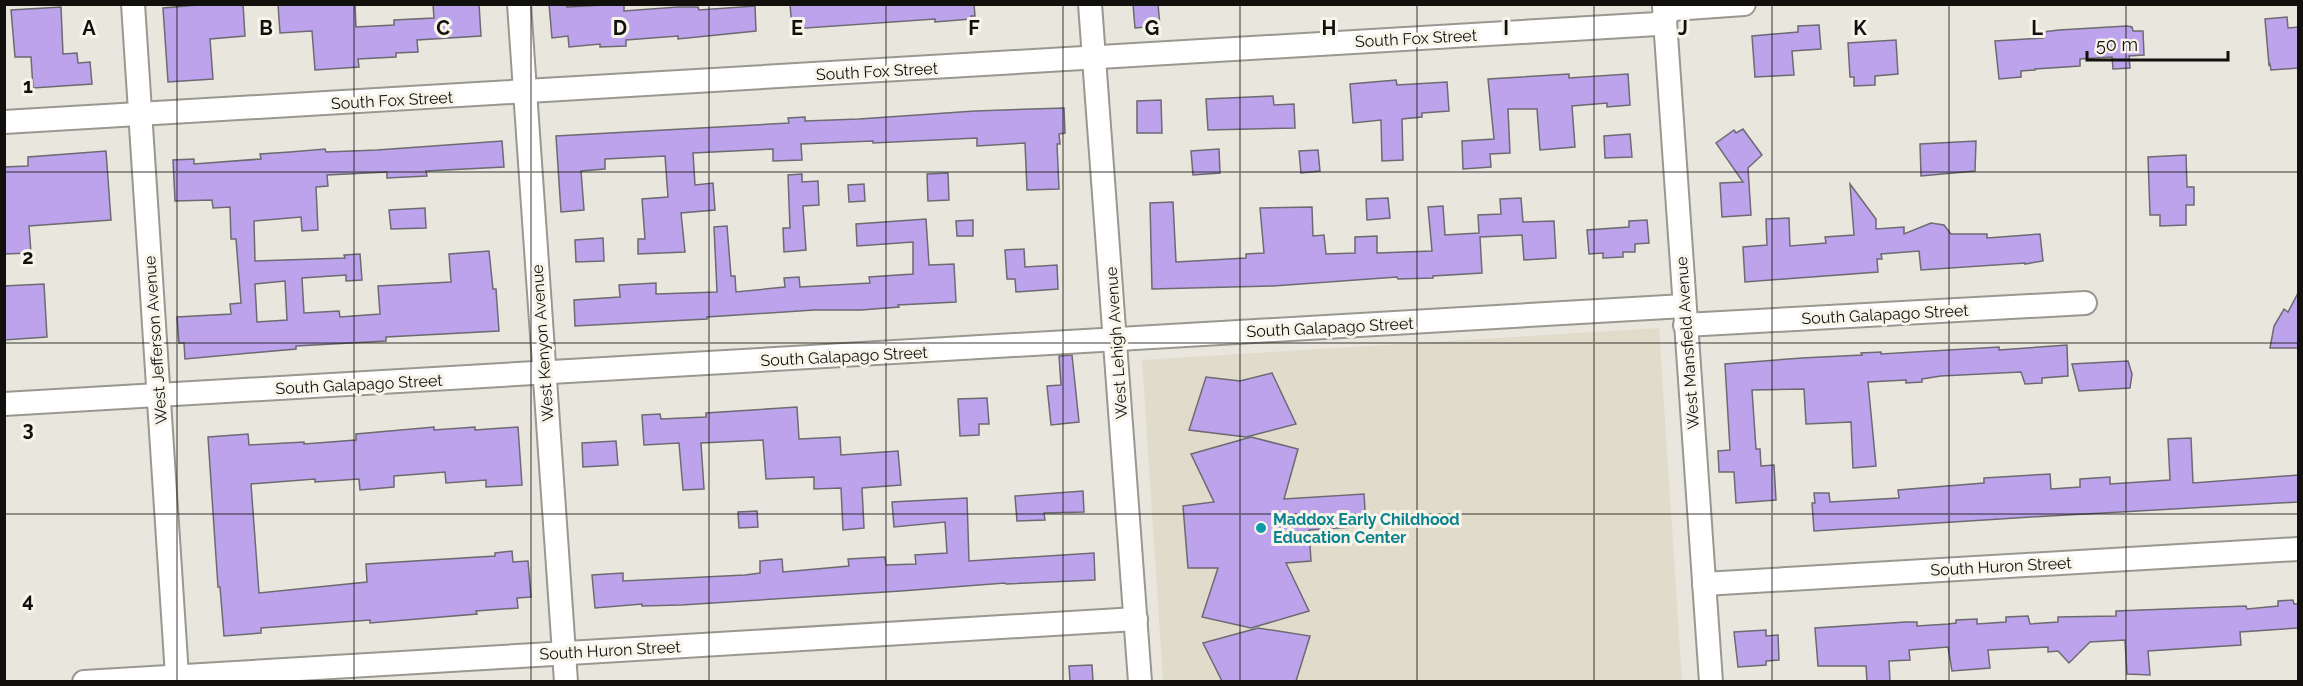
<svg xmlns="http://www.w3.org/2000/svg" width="2303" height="686" font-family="Raleway,sans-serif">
	<rect width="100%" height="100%" fill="#e9e7dd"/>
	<!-- built -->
	<polygon fill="#e0dbcb" points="1659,328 1682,681 1163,681 1142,360"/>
	<!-- building -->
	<g fill="#bda3eb" stroke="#6c6a72" stroke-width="1.5" fill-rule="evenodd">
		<polygon points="210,4 243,4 245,36 210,39 213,79 168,82 163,8"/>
		<polygon points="278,4 355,4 356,27 394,25 394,20 434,18 433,4 479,4 481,36 417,40 418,52 396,53 396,57 358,59 359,67 315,70 312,31 280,33"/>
		<polygon points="549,4 566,4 567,7 624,4 624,11 678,7 698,7 699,10 755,6 756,31 678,39 678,36 626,40 626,46 600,47 600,44 569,47 568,36 552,38"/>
		<polygon points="790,4 974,4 975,16 971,16 971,19 935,22 935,19 792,29"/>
		<polygon points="1133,4 1158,4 1160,26 1135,28"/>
		<polygon points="61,7 63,54 77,53 78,63 90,62 92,84 33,88 31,57 15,57 11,10"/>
		<polygon points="2287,17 2288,28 2298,27 2298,68 2271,70 2270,64 2269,65 2265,19"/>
		<polygon points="1819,25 1821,49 1792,51 1794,75 1755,77 1752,36 1798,32 1798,26"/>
		<polygon points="2127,26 2132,27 2133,31 2143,31 2144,55 2129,56 2130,68 2113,69 2112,57 2080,59 2080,66 2035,69 2035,70 2021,71 2021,77 1999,79 1995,41 2043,38 2043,32 2059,30"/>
		<polygon points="1896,40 1898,74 1875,76 1875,85 1854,86 1854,77 1850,77 1848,43"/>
		<polygon points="1569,74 1569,78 1628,74 1630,105 1607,107 1607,103 1572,106 1575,147 1540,150 1537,109 1508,109 1510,153 1490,154 1491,167 1463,169 1462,141 1494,139 1488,79"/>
		<polygon points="1396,80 1397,85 1447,82 1449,111 1422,113 1422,117 1402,119 1403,160 1382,161 1381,120 1353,123 1350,84"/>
		<polygon points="1273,96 1274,105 1294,104 1295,128 1208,130 1206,99"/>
		<polygon points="1161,100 1162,133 1137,133 1137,101"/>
		<polygon points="1064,108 1065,133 1059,134 1060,144 1057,144 1059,189 1027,190 1025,143 977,146 977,138 873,143 873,141 801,144 802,160 773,161 773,149 693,153 695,185 713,183 715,210 681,213 685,252 638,254 638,239 645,239 642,199 668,197 665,156 605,159 605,169 581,171 584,210 561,212 556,136 789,123 788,118 805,117 805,121 859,119 975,111"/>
		<polygon points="1743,129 1762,155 1748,168 1751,215 1722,217 1720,183 1743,182 1716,143 1734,130 1736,133"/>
		<polygon points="1630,134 1632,157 1605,158 1604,136"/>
		<path d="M502 141 504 167 426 171 427 176 387 178V172L327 175 328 186 316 187 318 230 302 231 301 217 254 221 255 261 345 258 344 255 360 254 362 280 346 281V275L302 278 304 313 339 311 340 317 380 314 378 286 451 282 449 254 489 251 493 289H496L499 331 386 337V341L296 346V349L185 359 184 343H179L177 317 231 314 230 304 241 303 236 239H231L230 207 213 208 212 200 175 201 173 160 194 159V164L261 159 260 154 290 152 325 149 326 152 377 150ZM285 281 287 320 257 322 255 284Z"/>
		<polygon points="1976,141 1975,171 1921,176 1920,144"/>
		<polygon points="1219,149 1220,173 1193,175 1191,151"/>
		<polygon points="1318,150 1320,171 1301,173 1299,151"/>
		<polygon points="106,151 111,220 29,226 31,253 4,254 4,167 28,166 28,157"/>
		<polygon points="2186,155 2187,187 2194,187 2194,205 2186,205 2186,225 2160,226 2160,215 2150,215 2148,157"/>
		<polygon points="948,173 949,200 928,201 927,174"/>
		<polygon points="802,174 802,182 818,181 819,205 803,206 806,250 784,252 783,228 790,228 788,175"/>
		<polygon points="864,184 865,201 849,202 848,185"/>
		<polygon points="1850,184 1876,219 1876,229 1904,227 1904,234 1931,223 1944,225 1951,234 1987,234 1987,238 2040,234 2043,261 2025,264 2025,263 1921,270 1919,251 1881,254 1882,259 1877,259 1878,272 1745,282 1743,247 1767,245 1766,219 1789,218 1790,246 1826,243 1825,237 1854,235"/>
		<polygon points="1388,198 1390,218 1367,220 1366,199"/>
		<polygon points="1521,198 1523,222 1554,221 1556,258 1524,260 1522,235 1480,237 1482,273 1433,276 1433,278 1398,279 1397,277 1273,286 1152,289 1150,203 1173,202 1176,262 1246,258 1246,254 1264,253 1260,208 1312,207 1313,236 1324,235 1326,254 1355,253 1355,237 1377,236 1377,253 1432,251 1428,207 1443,206 1445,235 1479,233 1478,215 1501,214 1500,199"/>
		<polygon points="425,208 426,228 391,229 389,210"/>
		<polygon points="926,219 929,265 954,264 956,302 898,305 899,307 861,310 814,310 707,317 707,319 575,326 574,300 620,297 619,285 656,283 656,294 717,292 714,227 727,226 731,276 735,276 736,292 785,287 784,278 799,277 800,287 870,283 869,277 913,274 913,242 857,246 856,224"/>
		<polygon points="973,220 973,236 957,236 956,221"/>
		<polygon points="1647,220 1649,243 1635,244 1635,252 1623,252 1623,257 1603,258 1603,253 1589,254 1587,230 1629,227 1629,221"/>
		<polygon points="603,238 604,261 576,262 575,240"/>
		<polygon points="1024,249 1025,267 1057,265 1058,289 1016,292 1015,279 1007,279 1005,250"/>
		<polygon points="44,284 47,337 4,340 4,286"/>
		<polygon points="2298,293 2298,348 2270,348 2274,326 2284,309 2288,312"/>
		<polygon points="2067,345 2068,376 2042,378 2042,383 2025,384 2021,372 1941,376 1922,379 1922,382 1906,383 1906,380 1868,382 1876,466 1853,468 1851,422 1806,424 1804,389 1752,390 1756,449 1760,449 1761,466 1774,465 1776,500 1736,503 1734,472 1719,472 1718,451 1730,450 1725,364 1802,358 1862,355 1861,353 1881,352 1881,354 1999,347 1999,350"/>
		<polygon points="1072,355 1079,422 1051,425 1047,386 1061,385 1059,356"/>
		<polygon points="2128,361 2132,374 2130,388 2079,391 2072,364"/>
		<polygon points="1272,373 1296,424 1246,437 1189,430 1206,377 1240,381"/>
		<polygon points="987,398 989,424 979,424 979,435 960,436 958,399"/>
		<polygon points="797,407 799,439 840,437 841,455 898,451 901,485 862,488 864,528 843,530 841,488 814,489 814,477 766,479 763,440 701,443 704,489 683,490 679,443 644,445 642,415 660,414 661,419 706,417 706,413"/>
		<polygon points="434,427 434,430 475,427 475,430 518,427 522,485 486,487 486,480 446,483 445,472 394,476 394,487 360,490 359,479 315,482 315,479 251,484 259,593 367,582 366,564 495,556 495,553 512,551 513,562 528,561 531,597 517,598 518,608 476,611 477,614 370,623 370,620 261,628 261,633 224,636 220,587 218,587 208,437 248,434 249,445 304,442 304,444 356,440 356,434"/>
		<polygon points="1251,437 1298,449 1284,499 1364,494 1366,526 1309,530 1311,561 1286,563 1309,611 1251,628 1202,617 1218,568 1188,568 1183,506 1214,502 1191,454"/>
		<polygon points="2191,438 2193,483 2298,475 2298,502 2031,517 1814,531 1812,503 1815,503 1814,493 1829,493 1830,502 1899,498 1898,490 1984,483 1984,478 2050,474 2051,489 2080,487 2080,479 2110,477 2110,484 2170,480 2168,439"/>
		<polygon points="616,441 618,465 583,467 582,443"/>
		<polygon points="1083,491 1084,512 1044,513 1045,520 1017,521 1015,496"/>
		<polygon points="967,498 969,561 1094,553 1095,580 1006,584 1005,583 901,591 681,605 642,606 642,604 595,608 592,575 623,573 623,581 745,575 760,573 760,561 782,559 783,572 849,566 848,559 885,557 886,565 916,564 915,555 947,553 945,522 894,527 892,502"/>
		<polygon points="757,511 758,527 739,528 738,512"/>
		<polygon points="2293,600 2294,604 2298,604 2298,628 2240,632 2241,645 2148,651 2150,675 2127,674 2125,640 2090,642 2069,663 2058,651 2048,652 2048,647 1988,650 1990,668 1952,671 1948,647 1909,650 1910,660 1889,661 1890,681 1867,681 1866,666 1818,666 1815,628 1906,622 1917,622 1917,626 1948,624 1956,623 1956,620 1977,619 1977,624 2006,622 2006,617 2028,616 2030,624 2058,622 2058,617 2116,616 2116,611 2246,606 2247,609 2278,606 2278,601"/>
		<polygon points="1258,628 1310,636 1296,681 1222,681 1203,643"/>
		<polygon points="1766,630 1766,636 1778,635 1779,660 1766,661 1766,665 1738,667 1734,632"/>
		<polygon points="1092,665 1093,681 1070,681 1069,666"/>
	</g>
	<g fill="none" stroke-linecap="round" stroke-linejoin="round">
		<!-- minor casing -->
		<g stroke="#9a978f" stroke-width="26">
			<g id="minor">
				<polyline points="133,4 177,676"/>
				<polyline points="519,4 566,682"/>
				<polyline points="1090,4 1140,682"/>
				<polyline points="1664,6 1711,682"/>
				<polyline points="4,122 1657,24 1673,9 1744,4"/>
				<polyline points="1685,325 2085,303"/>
				<polyline points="4,404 1684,306"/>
				<polyline points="1704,584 2298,549"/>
				<polyline points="84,682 1136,619"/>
			</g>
		</g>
		<!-- minor -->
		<use href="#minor" stroke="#fff" stroke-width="22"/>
	</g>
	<!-- grid -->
	<path fill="none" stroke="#11100d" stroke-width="1.5" stroke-opacity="0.55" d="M177 4V682M354 4V682M531 4V682M709 4V682M886 4V682M1063 4V682M1240 4V682M1417 4V682M1594 4V682M1772 4V682M1949 4V682M2126 4V682M4 172H2298M4 343H2298M4 514H2298"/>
	<!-- markers -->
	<circle fill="#0f9aa8" stroke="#f7f4ea" stroke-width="2" cx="1261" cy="528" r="6"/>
	<g text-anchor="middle" stroke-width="6" stroke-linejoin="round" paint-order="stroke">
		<!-- street labels -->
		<g font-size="16" fill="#11100d" stroke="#f7f4ea">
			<text transform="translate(1416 38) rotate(-3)" y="6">South Fox Street</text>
			<text transform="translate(877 71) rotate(-3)" y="6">South Fox Street</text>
			<text transform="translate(392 100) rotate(-3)" y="6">South Fox Street</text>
			<text transform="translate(1885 314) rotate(-3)" y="6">South Galapago Street</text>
			<text transform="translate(1330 327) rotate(-3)" y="6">South Galapago Street</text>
			<text transform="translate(155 340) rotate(-94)" y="6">West Jefferson Avenue</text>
			<text transform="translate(542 343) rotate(-94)" y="6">West Kenyon Avenue</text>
			<text transform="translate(1116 343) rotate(-94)" y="6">West Lehigh Avenue</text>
			<text transform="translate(1687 343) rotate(-94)" y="6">West Mansfield Avenue</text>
			<text transform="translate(844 356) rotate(-3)" y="6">South Galapago Street</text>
			<text transform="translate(359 384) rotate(-3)" y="6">South Galapago Street</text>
			<text transform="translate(2001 566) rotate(-3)" y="6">South Huron Street</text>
			<text transform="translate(610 650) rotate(-3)" y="6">South Huron Street</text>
		</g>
		<!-- culture labels -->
		<g font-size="16" font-weight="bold" fill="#0d838f" stroke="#f7f4ea" text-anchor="start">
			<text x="1273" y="525">Maddox Early Childhood<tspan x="1273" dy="18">Education Center</tspan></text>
		</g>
	</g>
	<g font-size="20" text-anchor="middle" font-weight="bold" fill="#11100d" stroke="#f7f4ea" stroke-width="6" stroke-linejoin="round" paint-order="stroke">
		<text x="89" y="35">A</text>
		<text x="266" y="35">B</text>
		<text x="443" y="35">C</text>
		<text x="620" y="35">D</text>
		<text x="797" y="35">E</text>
		<text x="974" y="35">F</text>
		<text x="1152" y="35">G</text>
		<text x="1329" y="35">H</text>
		<text x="1506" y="35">I</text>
		<text x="1683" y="35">J</text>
		<text x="1860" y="35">K</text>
		<text x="2037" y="35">L</text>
		<text x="28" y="93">1</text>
		<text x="28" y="264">2</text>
		<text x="28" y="436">3</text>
		<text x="28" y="607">4</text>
	</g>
	<!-- border -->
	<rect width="2303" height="686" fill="none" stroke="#11100d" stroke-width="12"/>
	<!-- scale -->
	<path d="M2087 51v9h141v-9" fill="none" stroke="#11100d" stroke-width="3"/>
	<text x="2096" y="51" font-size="18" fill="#11100d" stroke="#f7f4ea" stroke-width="4.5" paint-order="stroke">50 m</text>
</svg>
